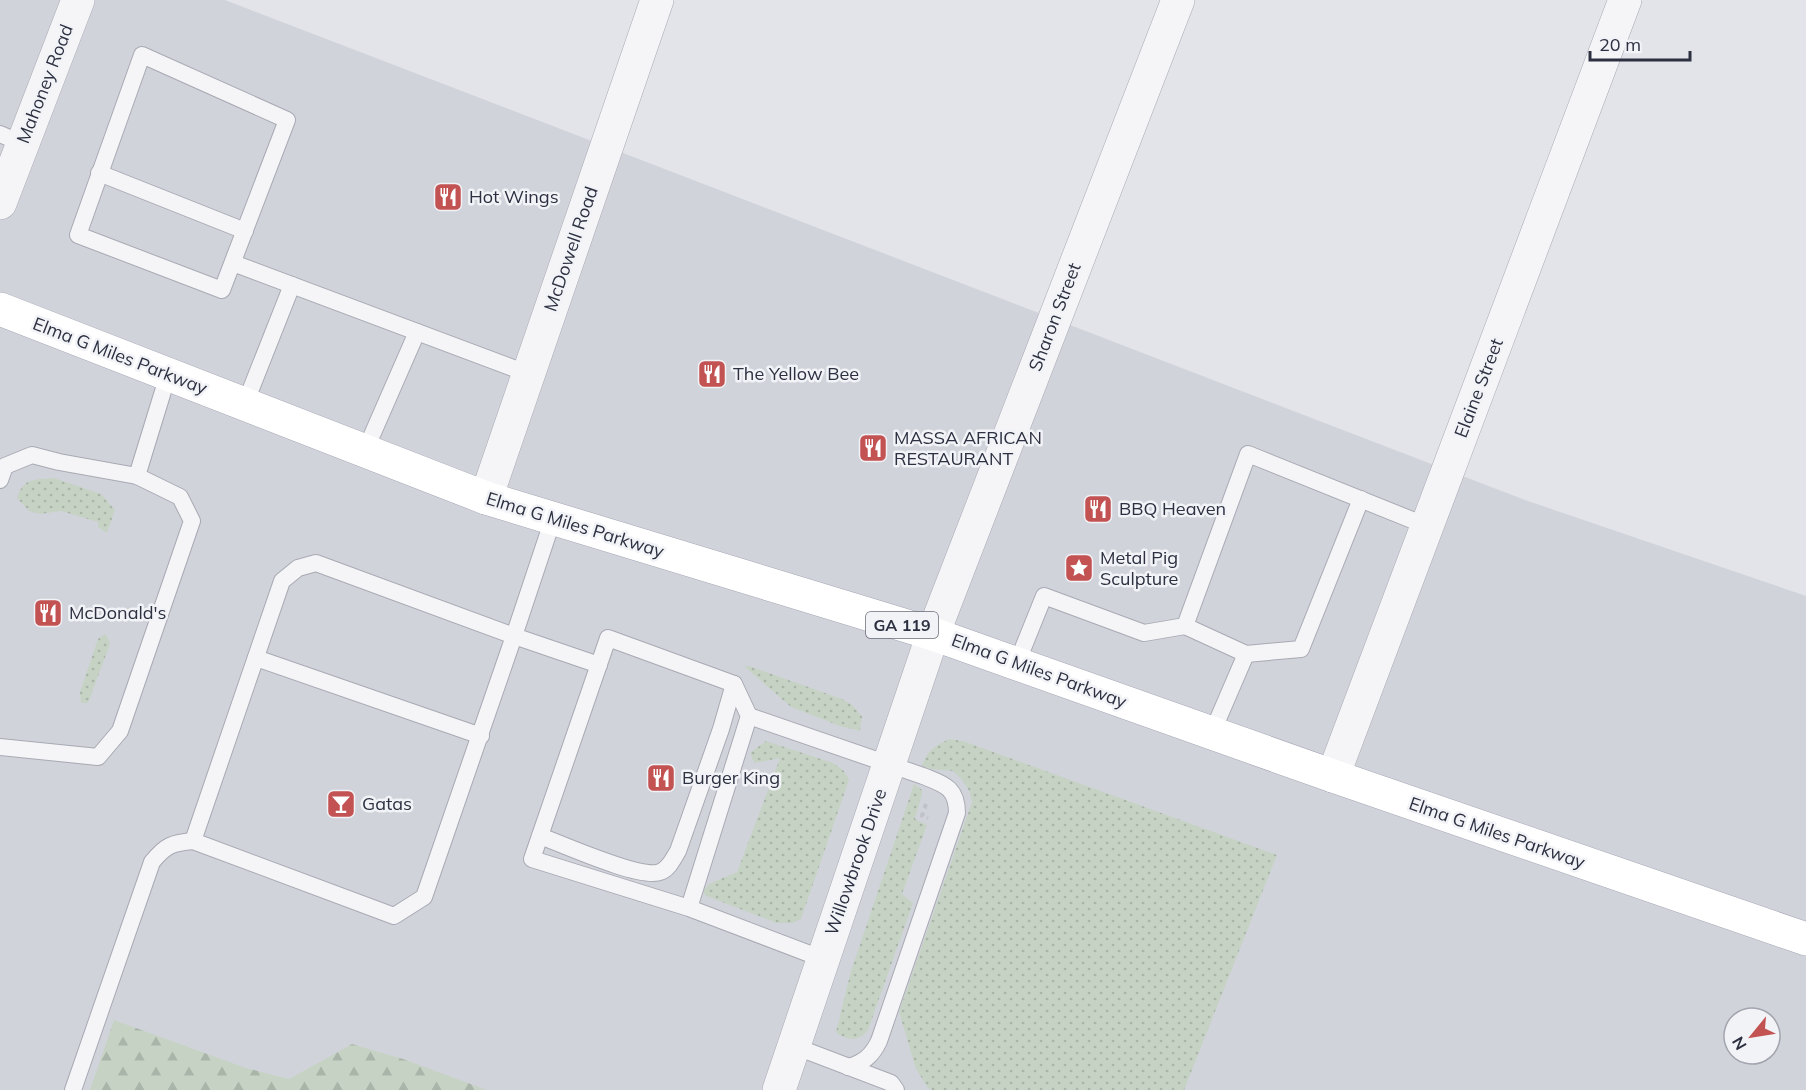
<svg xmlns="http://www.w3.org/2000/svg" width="1806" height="1090" font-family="Mulish,sans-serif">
	<defs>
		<pattern id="grass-dots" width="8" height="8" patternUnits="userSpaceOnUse" patternTransform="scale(1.5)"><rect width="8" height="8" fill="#c6d3c4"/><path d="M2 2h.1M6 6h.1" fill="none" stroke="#aab5a9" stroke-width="1.8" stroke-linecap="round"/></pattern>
		<pattern id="forest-firs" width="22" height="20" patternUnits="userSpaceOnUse" patternTransform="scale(1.5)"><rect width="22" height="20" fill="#c6d3c4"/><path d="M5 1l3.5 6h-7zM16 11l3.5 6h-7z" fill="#aab5a9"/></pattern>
	</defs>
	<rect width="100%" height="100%" fill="#e2e4e9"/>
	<!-- built -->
	<path fill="#d1d3db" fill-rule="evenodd" d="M0 0H225L1525 500 1806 596V1090H0ZM1734 1018H1770V1054H1734Z"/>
	<!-- grass -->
	<g fill="url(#grass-dots)">
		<path d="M54 478 101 494 115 510 107 533 98 527V522L61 511 40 514 29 511 17 498C24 477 34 480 54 478Z"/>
		<polygon points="105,634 108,638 110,644 88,703 81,703 80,692 98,639"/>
		<polygon points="744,666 749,666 842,699 852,705 862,716 860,731 840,726 791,707"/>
		<path d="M949 739 963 741 1277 855 1184 1090H932L928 1088 916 1069 899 1012 972 802C970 788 963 780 953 771L932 769 922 766C928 749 934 747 949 739Z"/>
		<polygon points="766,741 833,763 844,771 849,780 801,919 793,923 777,923 706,896 703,891 709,884 737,872 780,758 754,763 750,753"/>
		<path d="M914 784 922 790V794L915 819 927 825 902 894 913 903 868 1030C859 1042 847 1041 836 1032L851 971Z"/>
	</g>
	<!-- forest -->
	<polygon fill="url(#forest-firs)" points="114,1020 246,1068 289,1079 352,1044 403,1059 487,1090 90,1090"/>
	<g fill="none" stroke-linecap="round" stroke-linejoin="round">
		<!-- lane casing -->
		<g stroke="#a8aab3" stroke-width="18">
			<g id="lane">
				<polygon points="142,55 287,120 222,290 78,235"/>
				<polyline points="0,134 23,144"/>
				<polyline points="99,173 245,231"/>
				<polyline points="233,263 529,374"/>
				<polyline points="245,404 292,285"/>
				<polyline points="365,451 417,332"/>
				<polyline points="137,476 168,375"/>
				<polyline points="0,480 5,466 32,455 59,462 137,476 180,497 192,521 120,731 98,757 0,747"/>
				<polyline points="553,519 514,636 599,665"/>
				<polygon points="316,563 514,636 424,897 394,916 193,841 282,581 298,568"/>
				<polyline points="1185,626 1246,654 1212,733"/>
				<polyline points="1246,654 1301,649 1361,499"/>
				<polyline points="256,658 481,736"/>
				<polyline points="1017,663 1044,596 1144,633 1185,626 1248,454 1427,526"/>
				<path d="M749 716 923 776C943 784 957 787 957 813L879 1041C872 1056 863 1063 848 1067"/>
				<path d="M540 836C562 844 641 880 660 872 669 869 673 859 678 851L721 729 734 684"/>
				<polyline points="689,908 749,716 734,684 608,638 532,859 689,908 823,959"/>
				<polyline points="794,1046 891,1083 896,1090"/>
				<path d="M73 1090 152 862C166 845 172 843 193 841"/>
			</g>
		</g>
		<!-- street casing -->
		<g stroke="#a8aab3" stroke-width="34">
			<g id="street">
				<polyline points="0,203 78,0"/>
				<polyline points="486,498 657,0"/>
				<polyline points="1333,776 1625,0"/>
				<polyline points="779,1090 933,634 1178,0"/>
			</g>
		</g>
		<!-- primary casing -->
		<g stroke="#a3a7b4" stroke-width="34">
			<polyline id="primary" points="0,309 486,498 933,634 1333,776 1806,939"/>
		</g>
		<!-- path -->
		<polyline stroke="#c1c2c8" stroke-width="4" stroke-dasharray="4.5 4.5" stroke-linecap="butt" points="926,804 922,816 928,818"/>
		<!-- lane -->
		<use href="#lane" stroke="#f5f5f8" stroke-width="16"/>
		<!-- street -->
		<use href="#street" stroke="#f5f5f8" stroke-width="33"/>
		<!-- primary -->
		<use href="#primary" stroke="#fff" stroke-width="33"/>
	</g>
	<!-- icons -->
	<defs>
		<g id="restaurant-square" transform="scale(1.5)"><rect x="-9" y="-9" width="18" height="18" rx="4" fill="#c35353" stroke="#f2f3f7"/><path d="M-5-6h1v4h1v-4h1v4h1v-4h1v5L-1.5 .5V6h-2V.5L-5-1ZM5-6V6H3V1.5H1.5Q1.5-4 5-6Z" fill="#fff"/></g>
		<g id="sight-square" transform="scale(1.5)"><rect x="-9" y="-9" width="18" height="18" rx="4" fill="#c35353" stroke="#f2f3f7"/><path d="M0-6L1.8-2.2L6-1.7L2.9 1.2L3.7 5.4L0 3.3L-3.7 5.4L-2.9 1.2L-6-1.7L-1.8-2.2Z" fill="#fff"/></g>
		<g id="bar-square" transform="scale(1.5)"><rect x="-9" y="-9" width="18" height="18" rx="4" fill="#c35353" stroke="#f2f3f7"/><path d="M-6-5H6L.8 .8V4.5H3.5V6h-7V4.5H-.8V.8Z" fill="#fff"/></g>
	</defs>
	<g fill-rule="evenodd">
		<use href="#restaurant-square" x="448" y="197"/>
		<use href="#restaurant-square" x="712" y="374"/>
		<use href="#restaurant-square" x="873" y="448"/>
		<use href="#restaurant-square" x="1098" y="509"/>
		<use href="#sight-square" x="1079" y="568"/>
		<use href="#restaurant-square" x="48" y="613"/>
		<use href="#restaurant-square" x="661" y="778"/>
		<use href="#bar-square" x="341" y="804"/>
	</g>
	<g text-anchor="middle" stroke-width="5" stroke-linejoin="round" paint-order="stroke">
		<!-- shield labels -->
		<rect fill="#f2f3f7" stroke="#676a77" stroke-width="1.5" x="866" y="612" width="72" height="26" rx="4.5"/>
		<g font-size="16" font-weight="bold" fill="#2c3040">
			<text x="902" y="631">GA 119</text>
		</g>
		<!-- street labels -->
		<g font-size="18" fill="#2c3040" stroke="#f2f3f7">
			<text transform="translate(45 84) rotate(-69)" y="6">Mahoney Road</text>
			<text transform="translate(571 249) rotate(-71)" y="6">McDowell Road</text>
			<text transform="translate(1055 317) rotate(-69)" y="6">Sharon Street</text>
			<text transform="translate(120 356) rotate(21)" y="6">Elma G Miles Parkway</text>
			<text transform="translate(1479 388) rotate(-69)" y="6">Elaine Street</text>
			<text transform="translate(575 525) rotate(17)" y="6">Elma G Miles Parkway</text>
			<text transform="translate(1039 671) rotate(20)" y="6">Elma G Miles Parkway</text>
			<text transform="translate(1497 833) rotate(19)" y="6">Elma G Miles Parkway</text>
			<text transform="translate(856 862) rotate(-71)" y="6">Willowbrook Drive</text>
		</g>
		<!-- poi labels -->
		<g font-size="18" fill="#2c3040" stroke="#f2f3f7" text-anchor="start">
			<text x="469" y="203">Hot Wings</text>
			<text x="733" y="380">The Yellow Bee</text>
			<text x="894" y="444">MASSA AFRICAN<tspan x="894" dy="21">RESTAURANT</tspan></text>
			<text x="1119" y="515">BBQ Heaven</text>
			<text x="1100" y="564">Metal Pig<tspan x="1100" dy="21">Sculpture</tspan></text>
			<text x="69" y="619">McDonald's</text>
			<text x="682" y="784">Burger King</text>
			<text x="362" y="810">Gatas</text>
		</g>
	</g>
	<!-- north arrow -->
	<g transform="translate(1752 1036) rotate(240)"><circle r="28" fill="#f2f3f7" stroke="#a3a5ae" stroke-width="1.5"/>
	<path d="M0-4.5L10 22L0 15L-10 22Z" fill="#c35353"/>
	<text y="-9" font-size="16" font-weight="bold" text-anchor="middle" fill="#2c3040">N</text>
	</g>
	<!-- scale -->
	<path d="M1590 51v9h100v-9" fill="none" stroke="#2c3040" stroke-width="3"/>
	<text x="1599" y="51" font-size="18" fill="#2c3040" stroke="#f2f3f7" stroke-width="4.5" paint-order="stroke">20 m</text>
</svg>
